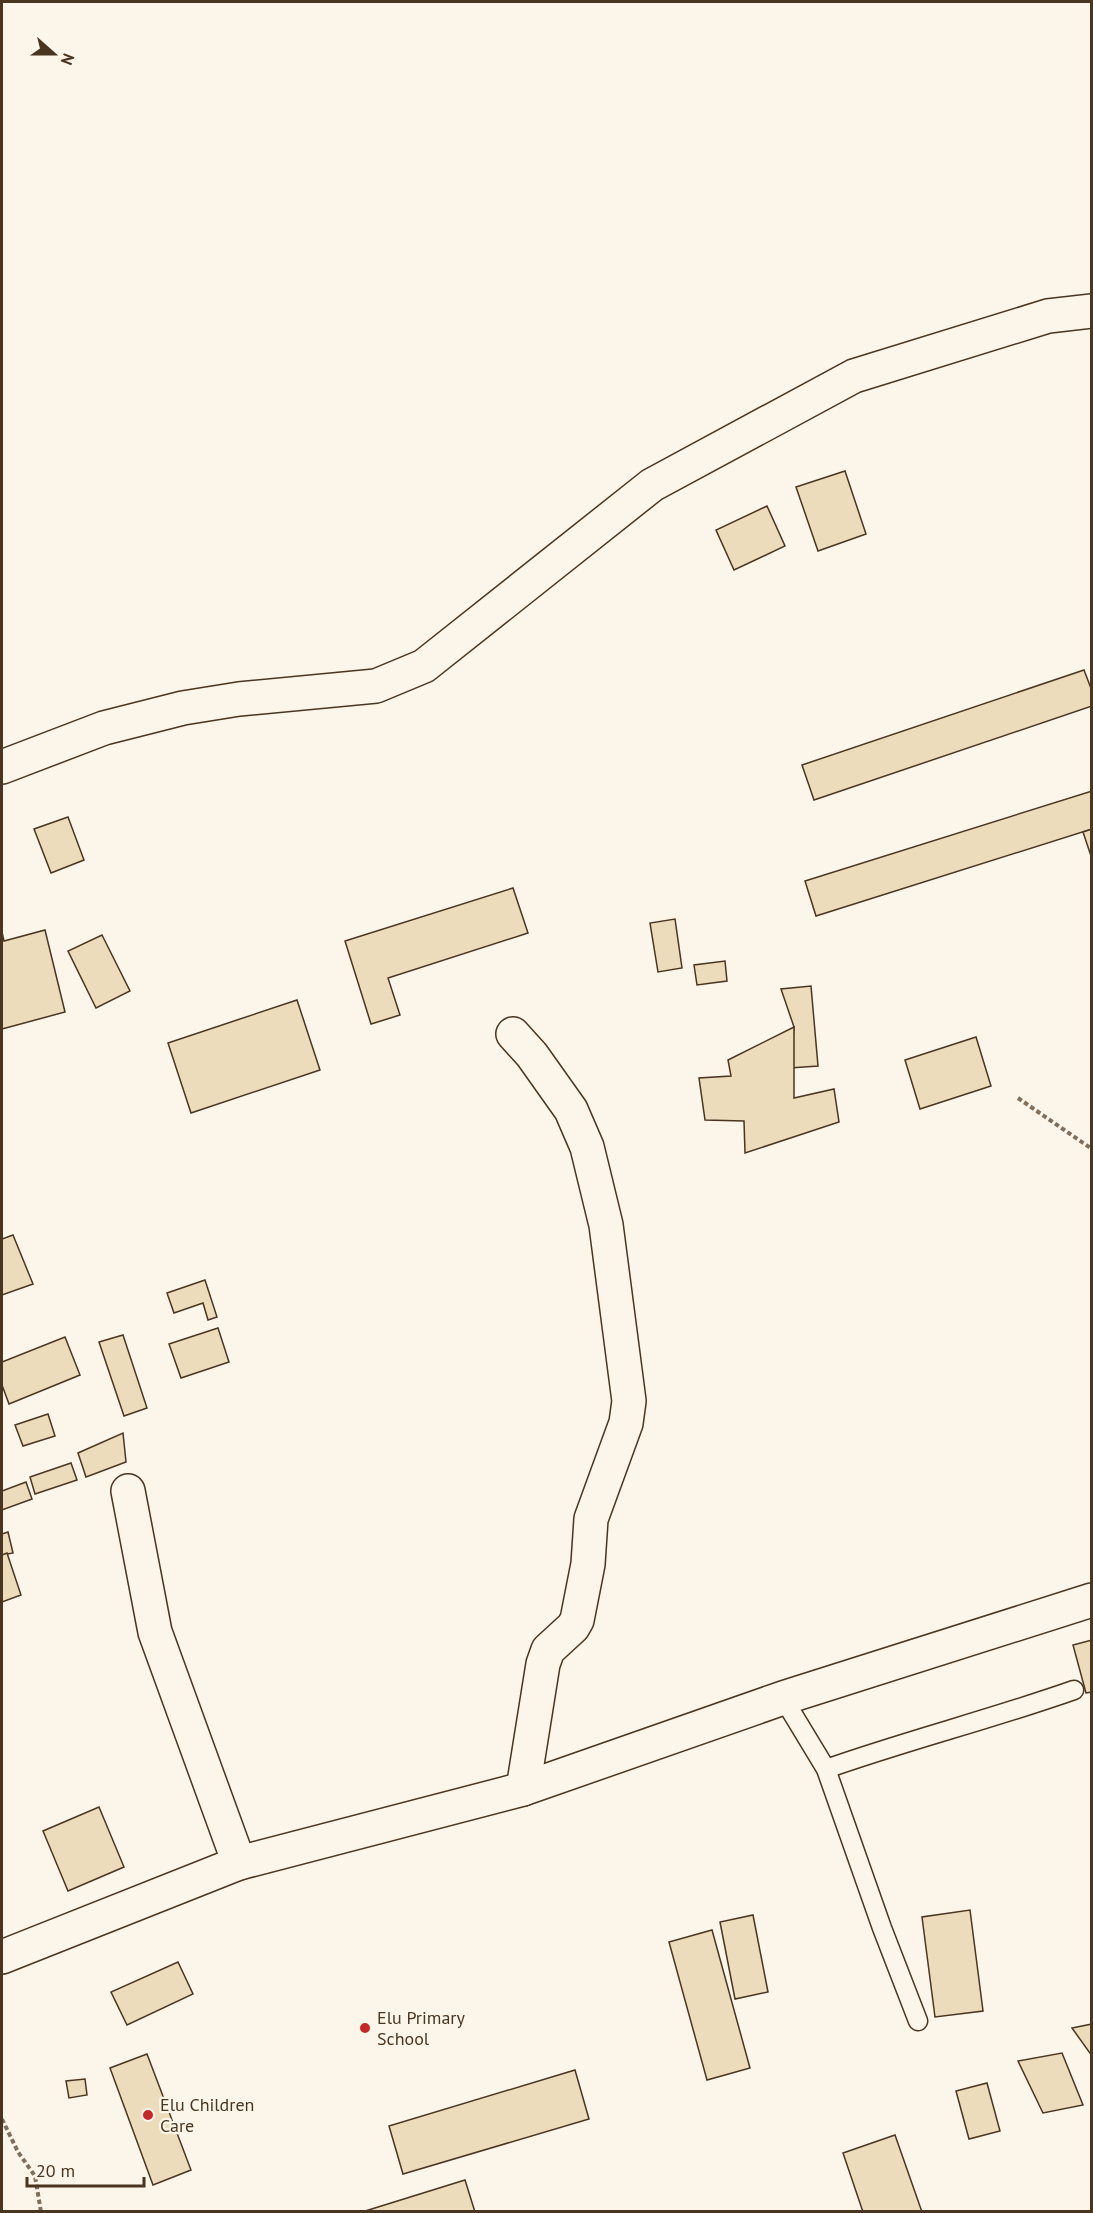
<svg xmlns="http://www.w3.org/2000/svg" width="1093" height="2213" font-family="'PT Sans',sans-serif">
	<rect width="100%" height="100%" fill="#fbf6e9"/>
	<!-- building -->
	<g fill="#ecdcbc" stroke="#4a3520" stroke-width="1.5">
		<polygon points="845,471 866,534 818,551 796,487"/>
		<polygon points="767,506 785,546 734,570 716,530"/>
		<polygon points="1084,670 1092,691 1092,706 814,800 802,765"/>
		<polygon points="1092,791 1092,829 816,916 805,881"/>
		<polygon points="68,817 84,860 51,873 34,829"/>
		<polygon points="1092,829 1092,859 1083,832"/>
		<polygon points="513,888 528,933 388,978 400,1015 371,1024 345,941"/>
		<polygon points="675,919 682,968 658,972 650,923"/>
		<polygon points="45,930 65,1012 2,1029 2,932 4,941"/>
		<polygon points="102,935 130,991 96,1008 68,951"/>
		<polygon points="725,961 727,981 697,985 694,965"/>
		<polygon points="811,986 818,1066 790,1068 794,1027 781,989"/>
		<polygon points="297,1000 320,1070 191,1113 168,1043"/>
		<polygon points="794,1027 794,1098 834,1089 839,1122 745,1153 744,1121 705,1120 699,1078 731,1076 728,1060"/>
		<polygon points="976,1037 991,1086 920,1109 905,1060"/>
		<polygon points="13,1235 33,1284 2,1295 2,1239"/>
		<polygon points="205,1280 217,1317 208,1320 203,1303 174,1313 167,1293"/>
		<polygon points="218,1328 229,1362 181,1378 169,1344"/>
		<polygon points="123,1335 147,1408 124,1416 99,1342"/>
		<polygon points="65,1337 80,1375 9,1404 2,1385 2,1362"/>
		<polygon points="48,1414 55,1436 23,1446 15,1425"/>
		<polygon points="123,1433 126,1462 86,1477 78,1453"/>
		<polygon points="71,1463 77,1480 35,1494 30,1477"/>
		<polygon points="26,1482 32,1499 2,1510 2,1491"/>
		<polygon points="8,1532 13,1553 2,1555 2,1534"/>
		<polygon points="7,1553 21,1595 2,1602 2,1555"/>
		<polygon points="1092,1640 1092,1692 1086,1693 1073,1645"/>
		<polygon points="99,1807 124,1867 68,1891 43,1831"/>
		<polygon points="970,1910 983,2011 935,2017 922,1917"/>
		<polygon points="753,1915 768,1992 735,1999 720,1922"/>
		<polygon points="712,1930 750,2068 707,2080 669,1942"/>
		<polygon points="178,1962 193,1994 127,2025 111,1992"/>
		<polygon points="1092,2024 1092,2056 1072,2028"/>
		<polygon points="1062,2053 1083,2105 1043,2113 1018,2061"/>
		<polygon points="147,2054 191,2170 153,2185 110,2068"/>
		<polygon points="575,2070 589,2119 403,2174 389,2126"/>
		<polygon points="85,2079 87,2095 69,2098 66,2081"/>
		<polygon points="987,2083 1000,2131 969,2139 956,2091"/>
		<polygon points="895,2135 922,2212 863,2212 843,2153"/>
		<polygon points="465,2180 475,2212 362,2212"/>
	</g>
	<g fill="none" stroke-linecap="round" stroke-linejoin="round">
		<!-- service casing -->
		<g stroke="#4a3520" stroke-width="21">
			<g id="service">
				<polyline points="783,1698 826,1769 882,1928 918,2021"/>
				<path d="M826 1769C908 1740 992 1719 1074 1690"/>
			</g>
		</g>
		<!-- minor casing -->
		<g stroke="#4a3520" stroke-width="36">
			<g id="minor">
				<polyline points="2,767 104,728 183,708 239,699 376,686 424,666 652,485 854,376 1048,316 1092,311"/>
				<polyline points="513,1034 532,1055 571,1110 587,1147 606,1225 629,1401 626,1423 591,1519 588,1564 577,1620 573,1627 548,1650 543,1664 523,1789"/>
				<polyline points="128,1491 155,1632 239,1863"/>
				<polyline points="2,1957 239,1863 523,1789 783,1698 1092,1600"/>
			</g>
		</g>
		<!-- path -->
		<g stroke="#7f6f5c" stroke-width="4" stroke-dasharray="4.5 3" stroke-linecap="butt">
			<polyline points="1018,1098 1092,1149"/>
			<polyline points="2,2119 18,2152 35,2176 41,2212"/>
		</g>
		<!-- service -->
		<use href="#service" stroke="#fbf6e9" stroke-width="18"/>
		<!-- minor -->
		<use href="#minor" stroke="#fbf6e9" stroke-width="33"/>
	</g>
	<!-- markers -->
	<g fill="#c62828" stroke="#fbf6e9" stroke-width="2">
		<circle cx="365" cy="2028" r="6"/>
		<circle cx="148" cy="2115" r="6"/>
	</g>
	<g text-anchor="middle" stroke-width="4.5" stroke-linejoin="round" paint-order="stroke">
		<!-- poi labels -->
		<g font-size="18" fill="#4a3520" stroke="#fbf6e9" text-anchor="start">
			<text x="377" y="2024">Elu Primary<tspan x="377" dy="21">School</tspan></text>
			<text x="160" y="2111">Elu Children<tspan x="160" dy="21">Care</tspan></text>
		</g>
	</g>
	<!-- border -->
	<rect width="1093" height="2213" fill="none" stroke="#4a3520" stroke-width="6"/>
	<!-- north arrow -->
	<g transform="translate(54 54) rotate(111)" stroke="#fbf6e9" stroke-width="4.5" paint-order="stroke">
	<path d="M0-4.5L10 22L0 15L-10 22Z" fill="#4a3520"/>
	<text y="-9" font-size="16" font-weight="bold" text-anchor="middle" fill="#4a3520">N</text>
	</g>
	<!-- scale -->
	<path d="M27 2177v9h117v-9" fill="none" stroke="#4a3520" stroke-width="3"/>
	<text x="36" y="2177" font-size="18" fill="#4a3520" stroke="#fbf6e9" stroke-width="4.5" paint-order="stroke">20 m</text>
</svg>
